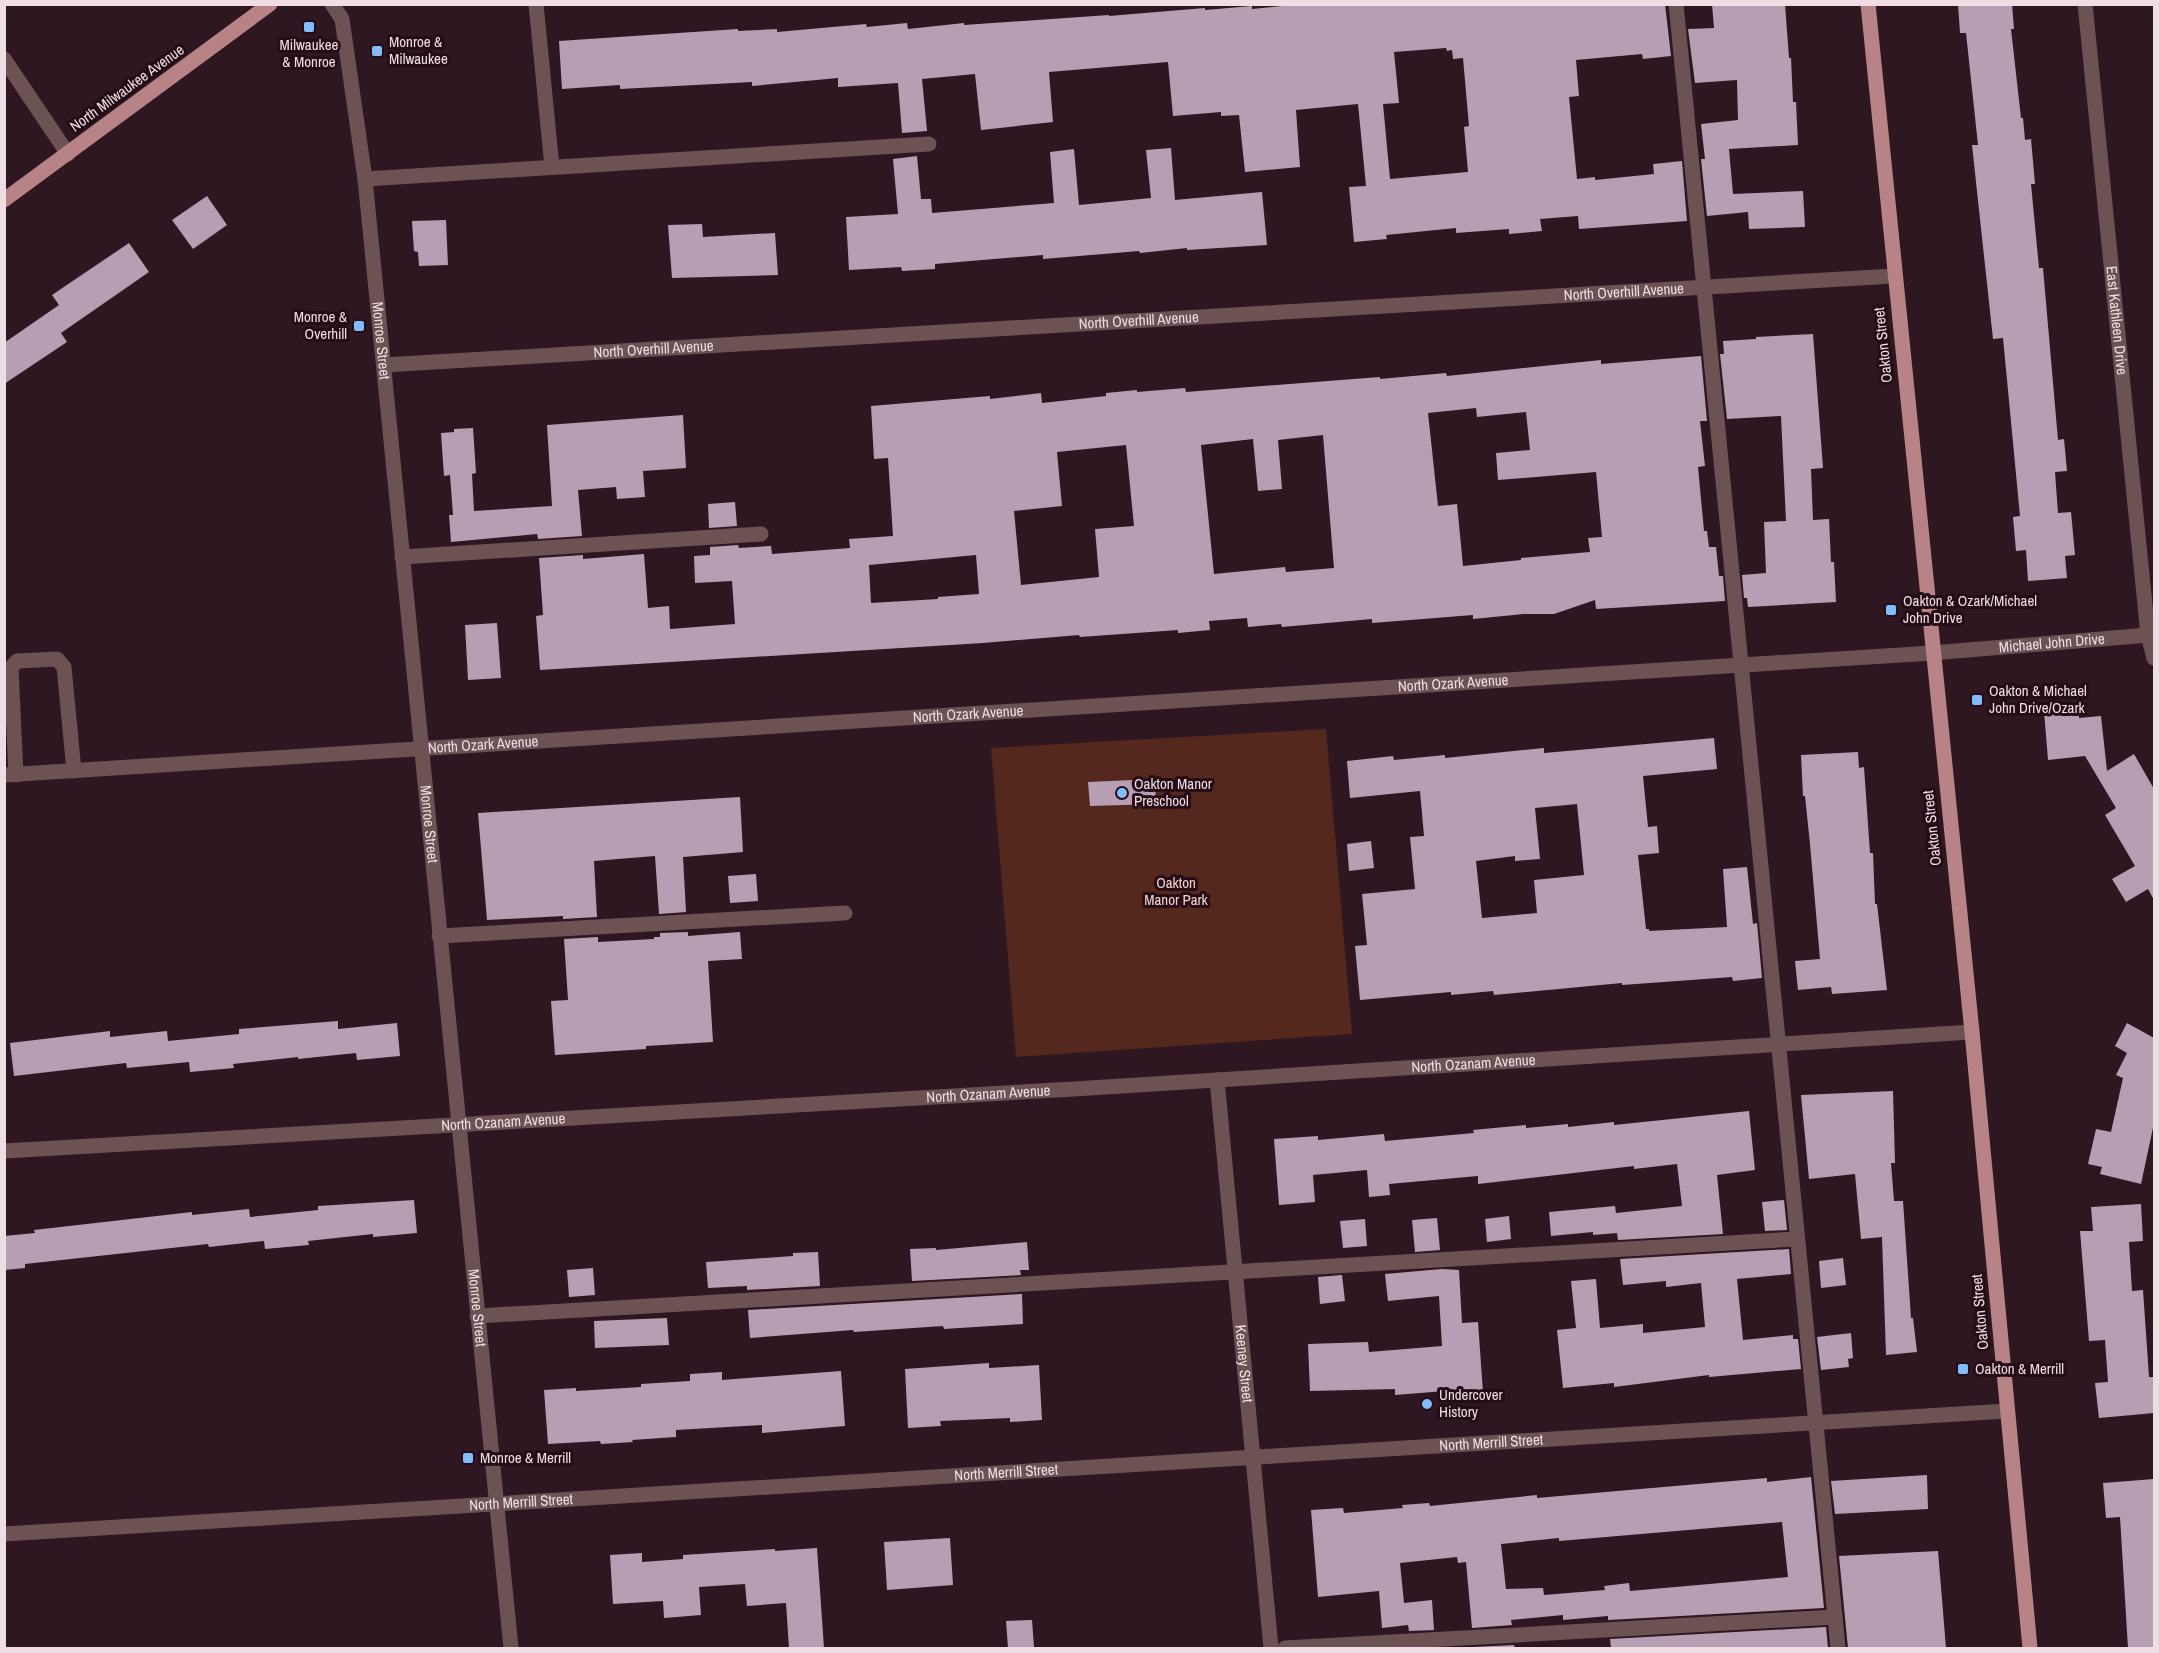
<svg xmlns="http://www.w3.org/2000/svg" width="2159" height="1653" font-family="'Archivo Narrow',sans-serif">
	<rect width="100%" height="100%" fill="#2f1721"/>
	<!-- green -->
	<polygon fill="#54281c" points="1326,729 1352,1034 1016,1057 991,748"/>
	<!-- building -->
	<g fill="#b89eb2" fill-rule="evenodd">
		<path d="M1301 4H1665L1671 56 1643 59 1642 54 1576 60 1579 96 1569 97 1577 179 1595 177V180L1654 174 1653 164 1682 161 1687 221 1579 229 1578 216 1540 219 1542 231 1509 234V229L1456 233V228L1386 235 1387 239 1354 242 1349 187 1366 186 1358 104 1296 110 1300 167 1245 172 1239 115 1221 116V112L1173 116 1168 62 1049 72 1053 122 981 130 975 74 922 79 927 131 902 133 898 83 838 87V78L752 86V82L620 89V85L562 89 559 41 738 29V31L777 29V32L866 24 867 27 907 23 908 29 964 23V25L1109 15V16L1205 8V10L1252 6V9ZM1446 48 1447 51 1452 50 1453 59 1463 58 1469 126 1464 127 1468 172 1390 179 1383 104 1399 103 1394 52Z"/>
		<polygon points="1712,4 1785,4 1789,58 1791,58 1793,102 1796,102 1798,145 1729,149 1733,194 1803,191 1805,227 1749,229 1748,212 1707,216 1701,159 1705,159 1701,124 1738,120 1737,80 1695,83 1688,29 1714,28"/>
		<polygon points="1958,4 2012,4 2014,29 2011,29 2021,118 2023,118 2025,140 2031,139 2035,184 2031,184 2039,268 2043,268 2058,440 2064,439 2067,471 2055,472 2058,513 2071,512 2075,555 2065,556 2067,578 2028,581 2026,550 2016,551 2013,517 2020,516 2003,338 1993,339 1972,145 1978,145 1966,33 1960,33"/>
		<polygon points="1171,148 1175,200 1262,192 1267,245 1187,250 1187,248 1140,253 1139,251 1043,259 1043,255 935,264 935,269 902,271 901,267 849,270 846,217 898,214 893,159 917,156 921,199 931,199 932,213 1054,203 1050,152 1074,149 1079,205 1151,198 1146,150"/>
		<polygon points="207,196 227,225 193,249 172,220"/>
		<polygon points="446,220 448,265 419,266 418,252 414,251 412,221"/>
		<polygon points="702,224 703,237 775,233 778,275 672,278 668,225"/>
		<polygon points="129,243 149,272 61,333 67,342 4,384 4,343 59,305 52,295"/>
		<polygon points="1813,334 1823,468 1811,469 1813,520 1829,519 1831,562 1834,562 1836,602 1748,607 1747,598 1744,598 1742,575 1766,573 1764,522 1786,521 1781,416 1727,419 1720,354 1724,354 1723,341 1756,339 1756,337"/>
		<path d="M1701 356 1707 421H1700L1705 466 1698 467 1704 531H1707L1709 547H1716L1719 576H1723L1725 601 1596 609 1595 600 1554 614H1524L1473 619V615L1372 623V619L1282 627 1281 624 1248 627 1247 618 1209 621 1210 630 1178 633V630L1080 637 1079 635 983 643 540 670 536 616 543 615 539 558 583 555V559L644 554 648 608 669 606 670 629 735 624 732 581 695 583 694 556 710 555V547L738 545 739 548 771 546 772 554 850 548 849 539 893 536 888 458 874 459 871 406 990 396V399L1041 393 1042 403 1106 396V393L1137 390V392L1185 388 1186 392 1380 377V379L1446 373 1447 376 1601 360V364ZM1476 408 1477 417 1526 412 1530 450 1496 453 1498 480 1596 472 1602 537 1588 538 1590 552 1521 558V560L1463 566 1457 504 1438 506 1428 413ZM1323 435 1334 568 1286 572 1285 567 1214 574 1201 445 1253 439 1258 491 1282 489 1278 440ZM1126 445 1134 526 1095 529 1099 577 1021 585 1014 511 1062 506 1057 452ZM976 555 979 594 938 597V599L871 603 869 565Z"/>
		<polygon points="683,415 686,468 643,471 645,497 617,499 616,487 578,490 582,536 538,539 537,534 451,542 449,515 453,515 450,475 444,476 441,433 454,432 454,429 473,428 476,473 472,474 474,511 552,506 547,425"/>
		<polygon points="735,502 737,526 709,528 708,504"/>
		<polygon points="497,623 501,678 468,680 465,625"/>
		<polygon points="2078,707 2079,718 2101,716 2107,771 2134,754 2154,789 2154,900 2148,889 2126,902 2112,879 2135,866 2105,815 2116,808 2085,756 2048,760 2044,711"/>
		<path d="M1714 738 1717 769 1643 776 1648 827 1657 826 1659 853 1638 855 1646 929H1649V931L1727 927 1723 869 1747 867 1753 924 1757 923 1762 978 1733 981 1732 977 1622 985V983L1494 995 1493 991 1451 995V992L1360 1000 1355 946 1367 945 1362 894 1415 889 1410 837 1424 836 1420 791 1350 798 1347 761 1393 756 1394 760 1445 755V758L1544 748V753ZM1577 804 1584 875 1534 880 1537 913 1482 918 1476 861 1515 856V861L1540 859 1535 808Z"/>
		<polygon points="1858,752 1859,768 1864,767 1870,853 1873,853 1875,904 1877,904 1887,990 1832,994 1831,987 1798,990 1795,961 1820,959 1810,844 1805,796 1803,796 1801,755"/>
		<polygon points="1155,779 1156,804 1090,806 1088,782"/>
		<polygon points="740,797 743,852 683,857 686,912 659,914 655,856 594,861 597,917 563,919 563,916 487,920 478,813"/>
		<polygon points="1371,841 1374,868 1349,871 1347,844"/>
		<polygon points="756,874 758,901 730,903 728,876"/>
		<polygon points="688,932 688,936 740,932 742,959 708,961 713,1042 646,1046 646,1049 555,1055 551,1001 568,1000 564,939 598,937 598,942 654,939 654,937 660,937 660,933"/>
		<polygon points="338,1021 338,1029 397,1023 400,1056 357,1060 356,1053 298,1059 298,1057 233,1064 234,1068 190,1072 189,1062 127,1068 126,1063 14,1076 10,1043 110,1031 110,1037 167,1031 168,1041 239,1034 239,1029"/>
		<polygon points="2127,1023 2154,1038 2154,1123 2141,1184 2100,1174 2102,1167 2088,1164 2096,1129 2111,1132 2123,1078 2116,1075 2127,1053 2115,1046"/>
		<polygon points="1893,1091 1895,1163 1891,1163 1894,1201 1903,1201 1911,1318 1913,1318 1917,1352 1886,1355 1882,1237 1861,1239 1855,1174 1809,1179 1801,1095"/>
		<polygon points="1749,1111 1755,1170 1717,1175 1723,1234 1618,1240 1617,1233 1593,1235 1593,1232 1551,1236 1549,1212 1615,1206 1616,1213 1682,1206 1677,1164 1634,1169 1634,1166 1478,1184 1478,1176 1389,1184 1390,1195 1369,1197 1367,1170 1313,1175 1315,1202 1279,1205 1274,1139 1318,1136 1318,1140 1384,1134 1385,1141 1474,1133 1473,1130 1526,1125 1526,1128 1568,1124 1568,1127 1614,1122 1614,1125"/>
		<polygon points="414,1200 417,1233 373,1237 373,1234 308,1241 309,1245 265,1249 264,1241 209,1247 208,1244 25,1264 25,1268 4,1270 4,1236 35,1233 34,1230 192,1212 192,1215 249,1209 250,1217 318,1210 318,1206"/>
		<polygon points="1784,1200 1787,1230 1765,1231 1762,1202"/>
		<polygon points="2141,1204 2143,1241 2129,1242 2132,1291 2143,1290 2149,1377 2154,1377 2154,1413 2099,1418 2095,1383 2108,1382 2105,1340 2089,1341 2080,1231 2093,1231 2091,1207"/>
		<polygon points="1509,1216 1511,1239 1487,1242 1485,1219"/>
		<polygon points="1437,1218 1440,1250 1415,1252 1412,1220"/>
		<polygon points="1365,1219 1367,1246 1343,1248 1340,1221"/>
		<polygon points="1027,1242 1029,1270 1020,1270 1021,1275 912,1281 910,1249 936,1248 936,1250"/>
		<polygon points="1789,1249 1791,1274 1737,1279 1743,1340 1793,1335 1793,1339 1798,1339 1801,1369 1709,1377 1709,1375 1614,1387 1614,1383 1563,1388 1557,1330 1576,1328 1571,1281 1596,1279 1600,1328 1643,1324 1643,1333 1705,1327 1701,1283 1666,1287 1666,1281 1623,1285 1620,1259"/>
		<polygon points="818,1252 820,1286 747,1290 747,1286 708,1288 706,1262 793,1256 793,1253"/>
		<polygon points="1843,1258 1846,1285 1821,1288 1819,1261"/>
		<polygon points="593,1268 595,1295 569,1297 567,1270"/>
		<polygon points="1442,1269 1459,1270 1462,1323 1478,1322 1483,1392 1445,1395 1445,1391 1395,1395 1395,1389 1310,1391 1308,1344 1368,1342 1369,1352 1442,1346 1439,1296 1388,1301 1385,1274"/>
		<polygon points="1342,1275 1345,1301 1320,1304 1318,1277"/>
		<polygon points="1022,1294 1023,1324 944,1329 943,1326 854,1332 853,1330 750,1338 748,1310"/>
		<polygon points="667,1318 669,1345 595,1348 594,1321"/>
		<polygon points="1851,1333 1853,1358 1848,1359 1849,1367 1821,1370 1817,1337"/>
		<polygon points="989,1363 989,1368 1039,1365 1042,1420 1010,1422 1010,1418 940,1421 941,1426 908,1428 905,1369"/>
		<polygon points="841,1371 845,1426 762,1433 762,1425 676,1430 676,1437 632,1440 633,1442 601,1444 600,1441 548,1444 544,1390 576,1388 576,1391 641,1387 641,1384 690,1381 690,1374 722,1372 722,1380"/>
		<polygon points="1927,1475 1928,1509 1835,1514 1831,1481"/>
		<path d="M1811 1477 1824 1608 1608 1620V1616L1563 1620V1615L1511 1620 1512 1625 1472 1628 1466 1562 1458 1563 1457 1557 1400 1563 1404 1603 1432 1600 1434 1630 1409 1631 1408 1625 1382 1628 1379 1591 1318 1597 1311 1510 1343 1508 1344 1513 1403 1508 1402 1505 1429 1503 1430 1506 1537 1495V1498L1767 1478V1482ZM1782 1522 1788 1577 1630 1591 1629 1583 1604 1586 1605 1590 1544 1595 1543 1588 1506 1589 1501 1544 1559 1538V1541Z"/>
		<polygon points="2154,1479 2154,1648 2128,1648 2120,1517 2106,1518 2103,1483"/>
		<polygon points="950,1538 953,1585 887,1590 884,1542"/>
		<polygon points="817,1548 824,1648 789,1648 786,1603 747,1606 745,1584 699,1587 701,1615 664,1618 663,1601 613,1604 610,1555 642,1553 642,1562 683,1559 683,1555 775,1549 775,1551"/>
		<polygon points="1938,1551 1946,1648 1848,1648 1839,1556"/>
		<polygon points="1032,1620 1034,1647 1008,1648 1006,1621"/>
		<polygon points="1826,1627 1828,1648 1611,1648 1610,1639"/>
		<polygon points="1514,1645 1515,1648 1474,1647"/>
	</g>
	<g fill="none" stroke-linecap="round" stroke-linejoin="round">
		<!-- minor -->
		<g stroke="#6c5253" stroke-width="15">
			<path id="s1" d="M332 4 342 19 365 179 511 1648"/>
			<polyline points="536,4 552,167"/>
			<polyline points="1676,4 1838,1648"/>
			<path id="s2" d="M2085 4 2148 635 2154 658"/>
			<polyline points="4,59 68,154"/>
			<polyline points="365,179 929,144"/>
			<path id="s3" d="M384 365 1894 276"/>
			<polyline points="402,557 761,534"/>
			<path id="s4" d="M4 775 1932 653 2148 635"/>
			<polyline points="16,775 11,668 17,661 57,659 64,667 74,771"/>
			<polyline points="439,936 845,913"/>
			<path id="s5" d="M1217 1080 1271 1648"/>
			<path id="s6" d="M4 1151 1074 1089 1972 1032"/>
			<polyline points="477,1316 1797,1239"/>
			<path id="s7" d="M4 1534 2007 1411"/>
			<polyline points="1285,1648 1835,1617"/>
		</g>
		<!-- major -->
		<g stroke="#b88386" stroke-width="15">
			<polyline points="1868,4 1972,1032 2030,1648"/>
			<polyline points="4,200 270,4"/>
		</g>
	</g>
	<!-- markers -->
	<g fill="#83bcfb" stroke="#250d17" stroke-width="2">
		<rect x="303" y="21" width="12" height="12" rx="3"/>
		<rect x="371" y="45" width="12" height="12" rx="3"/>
		<rect x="353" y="320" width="12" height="12" rx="3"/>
		<rect x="1885" y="604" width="12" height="12" rx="3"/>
		<rect x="1971" y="694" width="12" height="12" rx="3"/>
		<circle cx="1122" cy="793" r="6"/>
		<rect x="1957" y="1363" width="12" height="12" rx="3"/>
		<circle cx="1427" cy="1404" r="6"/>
		<rect x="462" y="1452" width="12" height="12" rx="3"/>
	</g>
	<g text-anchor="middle" stroke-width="6" stroke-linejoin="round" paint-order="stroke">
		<!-- poi labels -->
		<g font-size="15" fill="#efdde3" stroke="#250d17" text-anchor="start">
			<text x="389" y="47">Monroe &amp;<tspan x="389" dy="17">Milwaukee</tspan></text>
			<text x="309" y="50" text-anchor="middle">Milwaukee<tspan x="309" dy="17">&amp; Monroe</tspan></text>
			<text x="347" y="322" text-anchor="end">Monroe &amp;<tspan x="347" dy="17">Overhill</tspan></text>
			<text x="1903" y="606">Oakton &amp; Ozark/Michael<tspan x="1903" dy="17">John Drive</tspan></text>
			<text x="1989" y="696">Oakton &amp; Michael<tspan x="1989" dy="17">John Drive/Ozark</tspan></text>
			<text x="1134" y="789">Oakton Manor<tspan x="1134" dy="17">Preschool</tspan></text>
			<text x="1975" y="1374">Oakton &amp; Merrill</text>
			<text x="1439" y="1400">Undercover<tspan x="1439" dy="17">History</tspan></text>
			<text x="480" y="1463">Monroe &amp; Merrill</text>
		</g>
		<!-- street labels -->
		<g font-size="15" fill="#efdde3" stroke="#250d17">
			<text transform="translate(127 88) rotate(-36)" y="5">North Milwaukee Avenue</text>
			<text dy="5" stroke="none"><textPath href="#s3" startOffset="1242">North Overhill Avenue</textPath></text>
			<text dy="5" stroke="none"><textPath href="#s3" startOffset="756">North Overhill Avenue</textPath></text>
			<text dy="5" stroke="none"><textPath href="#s2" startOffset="318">East Kathleen Drive</textPath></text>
			<text dy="5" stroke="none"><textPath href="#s1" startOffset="342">Monroe Street</textPath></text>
			<text transform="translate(1883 345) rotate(-96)" y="5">Oakton Street</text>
			<text dy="5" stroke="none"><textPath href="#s3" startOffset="270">North Overhill Avenue</textPath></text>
			<text dy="5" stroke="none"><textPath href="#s4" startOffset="2052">Michael John Drive</textPath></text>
			<text dy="5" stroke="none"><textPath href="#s4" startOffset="1452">North Ozark Avenue</textPath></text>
			<text dy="5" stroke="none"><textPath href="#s4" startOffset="966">North Ozark Avenue</textPath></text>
			<text dy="5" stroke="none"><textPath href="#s4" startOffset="480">North Ozark Avenue</textPath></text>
			<text dy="5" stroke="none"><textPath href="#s1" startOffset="828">Monroe Street</textPath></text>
			<text transform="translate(1932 828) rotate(-96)" y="5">Oakton Street</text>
			<text dy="5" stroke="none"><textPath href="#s6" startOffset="1472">North Ozanam Avenue</textPath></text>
			<text dy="5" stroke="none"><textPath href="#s6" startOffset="986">North Ozanam Avenue</textPath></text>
			<text dy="5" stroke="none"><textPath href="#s6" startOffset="500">North Ozanam Avenue</textPath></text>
			<text dy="5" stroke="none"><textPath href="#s1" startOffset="1314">Monroe Street</textPath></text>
			<text transform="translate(1980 1312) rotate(-95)" y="5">Oakton Street</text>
			<text dy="5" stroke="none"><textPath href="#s5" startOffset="285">Keeney Street</textPath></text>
			<text dy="5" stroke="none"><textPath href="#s7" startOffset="1490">North Merrill Street</textPath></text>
			<text dy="5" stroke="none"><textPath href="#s7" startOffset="1004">North Merrill Street</textPath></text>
			<text dy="5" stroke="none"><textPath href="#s7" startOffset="518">North Merrill Street</textPath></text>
		</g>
		<!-- park labels -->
		<g font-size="15" fill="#f6d2c8" stroke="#250d17">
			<text x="1176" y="888">Oakton<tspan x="1176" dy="17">Manor Park</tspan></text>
		</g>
	</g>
	<!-- border -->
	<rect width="2159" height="1653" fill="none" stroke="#efdde3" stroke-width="12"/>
</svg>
